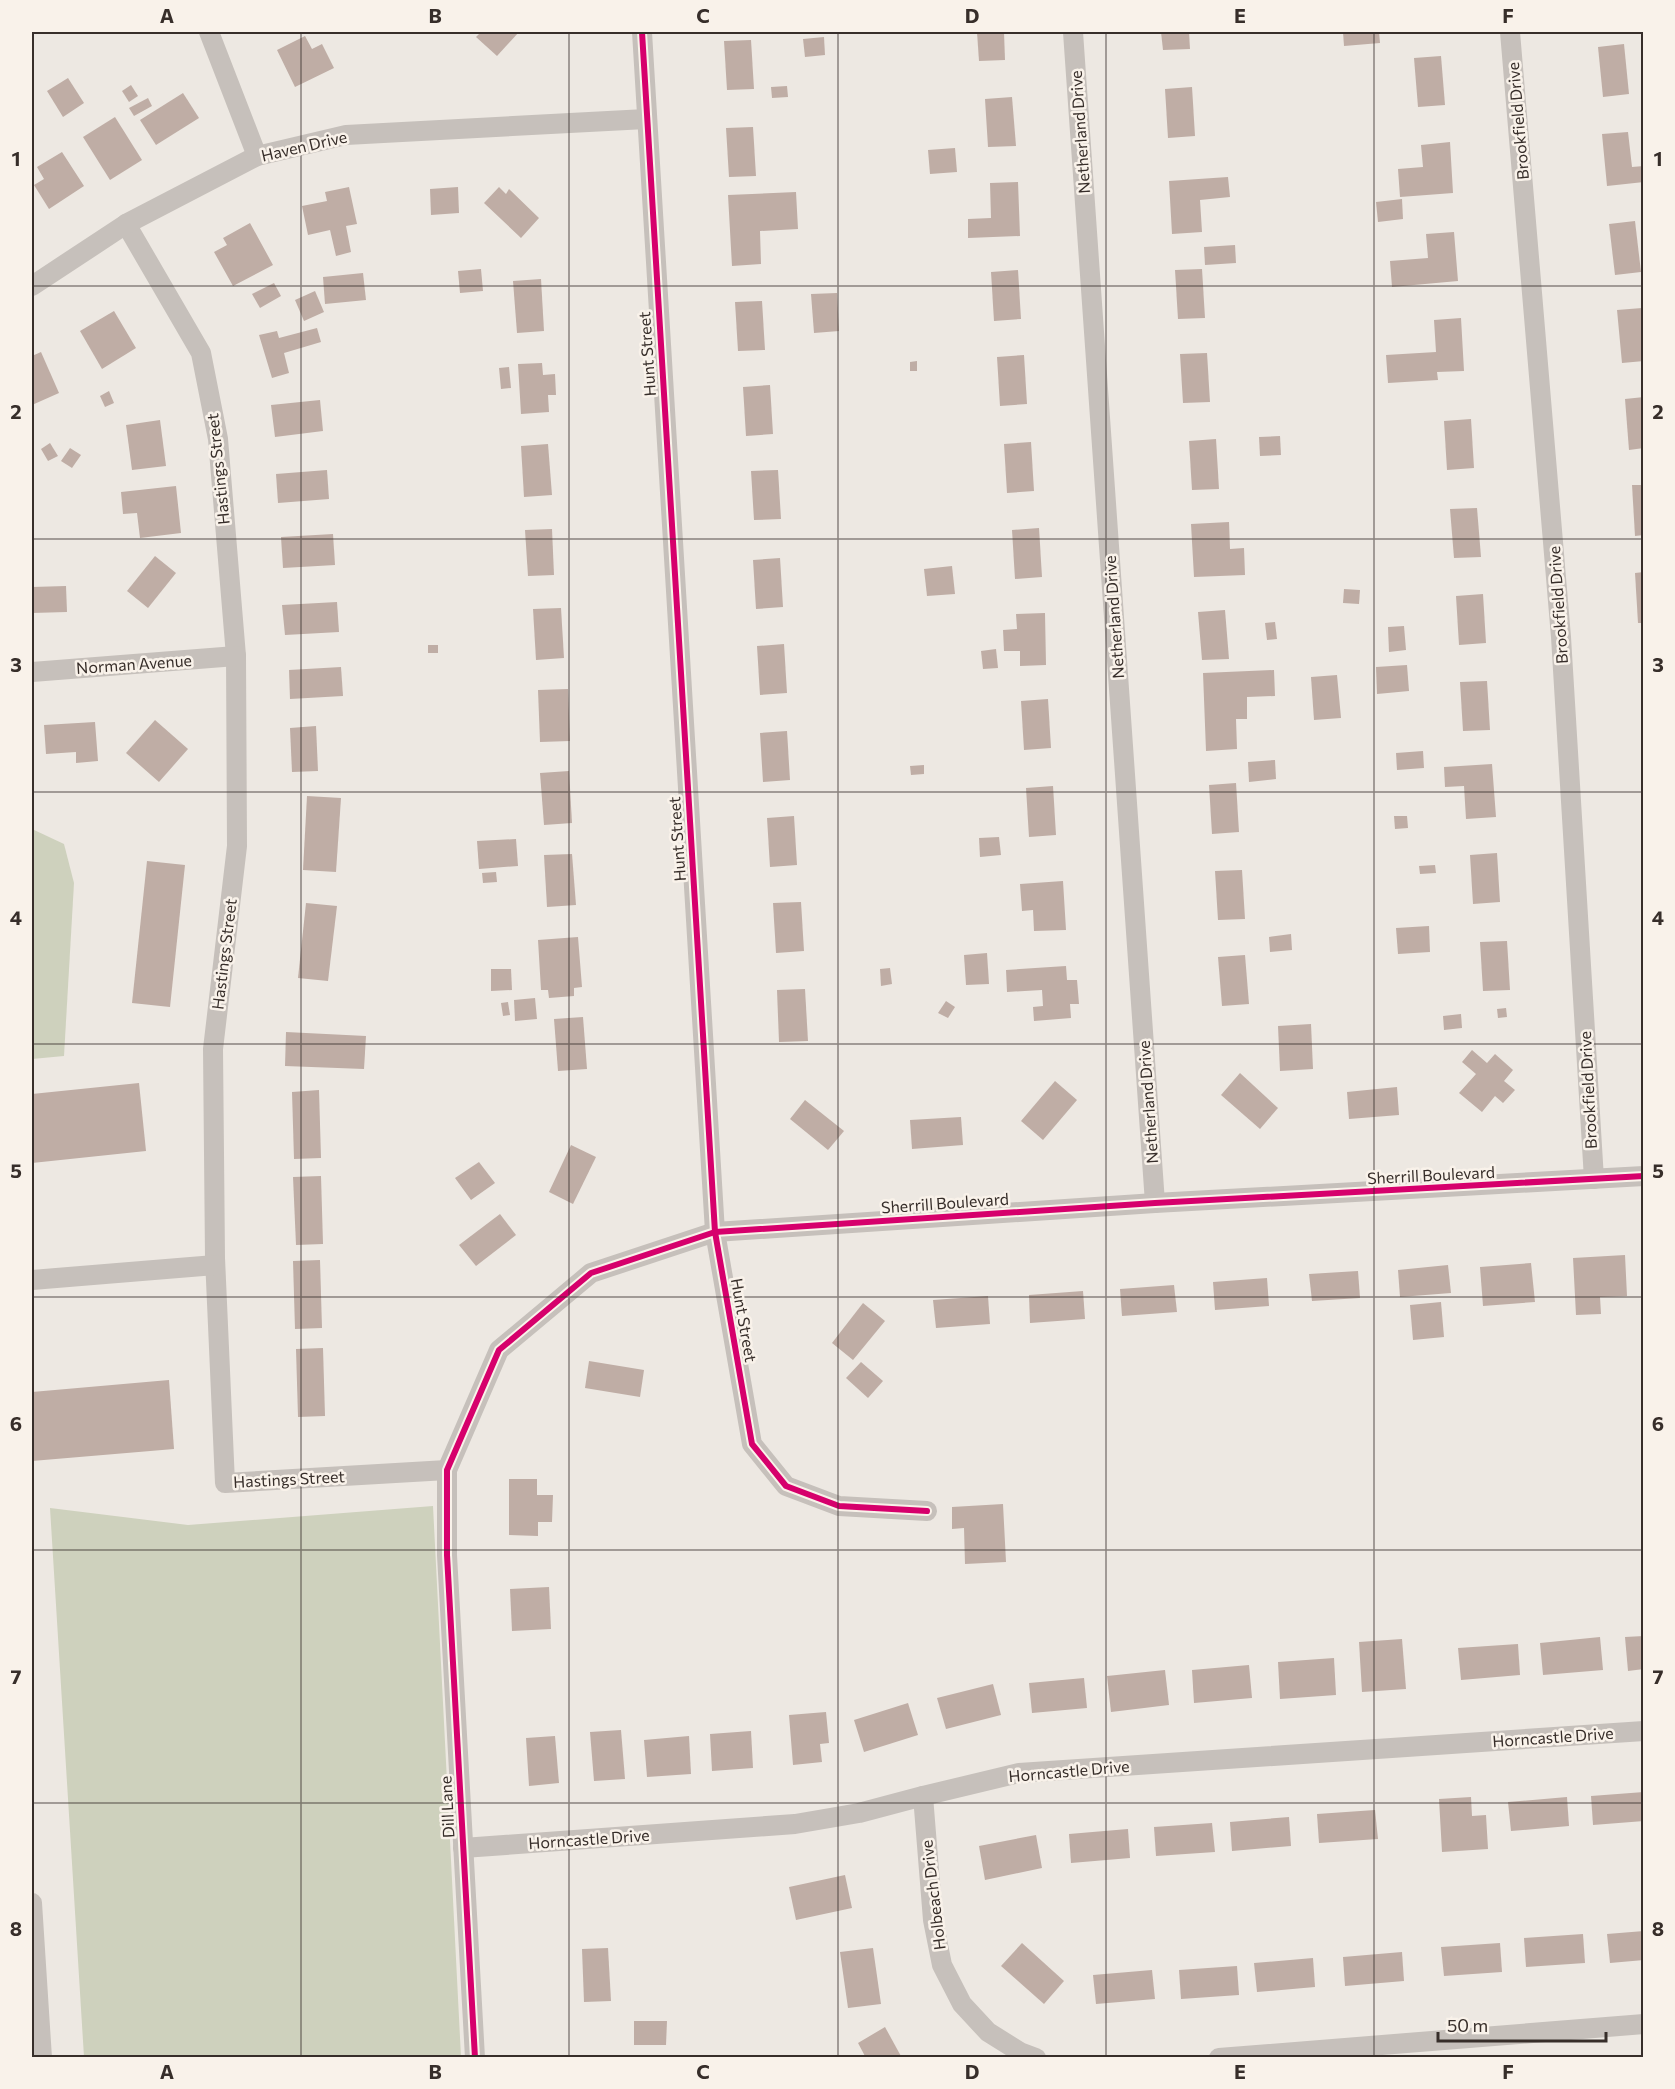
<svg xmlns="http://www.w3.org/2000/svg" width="1675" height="2089" font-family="Commissioner,sans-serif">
	<rect width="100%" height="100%" fill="#ede8e2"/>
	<!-- green -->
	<g fill="#ced1bd">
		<polygon points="32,829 64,844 74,883 64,1056 32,1059"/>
		<polygon points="433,1506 461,2057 84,2057 50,1508 188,1525"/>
	</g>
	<!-- building -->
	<g fill="#bfada5">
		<polygon points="481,32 519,32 497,56 476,37"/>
		<polygon points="977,32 1004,32 1005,60 979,61"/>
		<polygon points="1161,32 1189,32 1190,49 1163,50"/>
		<polygon points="1343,32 1379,32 1380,43 1344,46"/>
		<polygon points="305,36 312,49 322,44 334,68 295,87 277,50"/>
		<polygon points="824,37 825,55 805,57 803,39"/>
		<polygon points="751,40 754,89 727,90 724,41"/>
		<polygon points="1624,44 1629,94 1603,97 1598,47"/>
		<polygon points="1441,56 1445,105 1418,107 1414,58"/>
		<polygon points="68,78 84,103 63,117 47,91"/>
		<polygon points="131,85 138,96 129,102 122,91"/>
		<polygon points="787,86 788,97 772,98 771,87"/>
		<polygon points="1192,87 1195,136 1168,138 1165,89"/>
		<polygon points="183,93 199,118 156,145 140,120"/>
		<polygon points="1012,97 1016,146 988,147 985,99"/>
		<polygon points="148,98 152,106 134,116 129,108"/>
		<polygon points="115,117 142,160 110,180 83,137"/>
		<polygon points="753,127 756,176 729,177 726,128"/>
		<polygon points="1628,132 1632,167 1644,166 1644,182 1607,186 1602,134"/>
		<polygon points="1450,142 1453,193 1400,197 1398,169 1423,167 1421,145"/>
		<polygon points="955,148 957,172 930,174 928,150"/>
		<polygon points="62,152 84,186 49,209 34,185 44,179 37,167"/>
		<polygon points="1228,177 1230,197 1200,200 1202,232 1172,234 1169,181"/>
		<polygon points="1018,182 1020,236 968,238 968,219 991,218 990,183"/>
		<polygon points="349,187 357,224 346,226 351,252 336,256 330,230 308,235 302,206 327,201 325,192"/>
		<polygon points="458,187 459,213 431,215 430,189"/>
		<polygon points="499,187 506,194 509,189 539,218 521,238 484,203"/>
		<polygon points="796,192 798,229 760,231 761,264 732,266 728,195"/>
		<polygon points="1402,199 1403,219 1378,222 1376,202"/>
		<polygon points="1635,221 1641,272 1615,275 1609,224"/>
		<polygon points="250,223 273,265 233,286 214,252 227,245 223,238"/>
		<polygon points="1454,232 1458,281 1392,287 1390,261 1428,258 1426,234"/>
		<polygon points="1235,245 1236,263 1205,265 1204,247"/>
		<polygon points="481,269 483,291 460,293 458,271"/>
		<polygon points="1202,269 1205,318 1178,319 1175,270"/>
		<polygon points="1018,270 1021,319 994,321 991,272"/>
		<polygon points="363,273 366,300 325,304 323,277"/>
		<polygon points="541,279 544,331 517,333 513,281"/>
		<polygon points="274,283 281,296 260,308 252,294"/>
		<polygon points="315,291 324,312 304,321 295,300"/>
		<polygon points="837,293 839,331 814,333 811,294"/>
		<polygon points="762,301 765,350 738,351 735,302"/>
		<polygon points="1642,308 1644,361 1622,363 1617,310"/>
		<polygon points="114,311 136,348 102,369 80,331"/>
		<polygon points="1461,318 1464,371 1437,372 1438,380 1388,383 1386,355 1436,352 1434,320"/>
		<polygon points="317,328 321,342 284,353 289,373 272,378 259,335 277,331 279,338"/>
		<polygon points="41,352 59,393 32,405 32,356"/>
		<polygon points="1207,353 1210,402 1183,403 1180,354"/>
		<polygon points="1024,355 1027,404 1000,406 997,357"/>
		<polygon points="917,361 917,371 910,371 910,362"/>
		<polygon points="542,363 543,375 555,374 556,395 548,395 549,412 521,414 518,364"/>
		<polygon points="509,367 511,388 501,389 499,368"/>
		<polygon points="770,385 773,434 746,436 743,387"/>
		<polygon points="109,391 114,403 105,407 100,396"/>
		<polygon points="1644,397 1644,448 1629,450 1625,399"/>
		<polygon points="320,400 323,431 275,437 271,405"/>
		<polygon points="1471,419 1474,468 1447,470 1444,421"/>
		<polygon points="160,420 166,466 132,470 126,425"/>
		<polygon points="1280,436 1281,455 1260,456 1259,437"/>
		<polygon points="1216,439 1219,489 1192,490 1189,441"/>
		<polygon points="1031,442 1034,491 1007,493 1004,444"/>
		<polygon points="50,443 58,456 48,461 41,449"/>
		<polygon points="548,444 552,495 524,497 521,446"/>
		<polygon points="70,448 81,455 72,468 61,461"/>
		<polygon points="327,470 329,499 278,503 276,474"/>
		<polygon points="778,470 781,519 754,520 751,471"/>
		<polygon points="1632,485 1644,485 1644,535 1635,536"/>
		<polygon points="176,486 181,533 140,538 137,513 123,514 121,492"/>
		<polygon points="1477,508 1481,557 1454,558 1450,509"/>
		<polygon points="1229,522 1230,549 1244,548 1245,575 1194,577 1191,524"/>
		<polygon points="1039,528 1042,577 1015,579 1012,530"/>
		<polygon points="552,529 554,575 528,576 525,530"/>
		<polygon points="333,534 335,565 283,568 281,537"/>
		<polygon points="155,556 176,573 148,608 127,591"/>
		<polygon points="780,558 783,607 756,609 753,560"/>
		<polygon points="952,566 955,594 927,596 924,569"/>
		<polygon points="1644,572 1644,623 1638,623 1635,573"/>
		<polygon points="66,586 67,612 32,613 32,587"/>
		<polygon points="1344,589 1360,590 1359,604 1343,603"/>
		<polygon points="1483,594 1486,643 1459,645 1456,596"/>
		<polygon points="337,602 339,632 285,635 282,605"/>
		<polygon points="561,608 564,658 536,660 533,609"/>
		<polygon points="1225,610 1229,659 1202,660 1198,612"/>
		<polygon points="1045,613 1046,665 1020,666 1020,651 1004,651 1003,630 1017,629 1016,614"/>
		<polygon points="1275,622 1277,639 1267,640 1265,623"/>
		<polygon points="1404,626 1406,650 1389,652 1388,627"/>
		<polygon points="784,644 787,693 760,695 757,646"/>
		<rect x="428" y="645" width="10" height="8"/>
		<polygon points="996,649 998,668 983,669 981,651"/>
		<polygon points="1407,665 1409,691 1377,694 1376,667"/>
		<polygon points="341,667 343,696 290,699 289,670"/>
		<polygon points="1274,670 1275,696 1247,697 1247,719 1236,719 1237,749 1206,751 1203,673"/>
		<polygon points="1337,675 1341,718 1314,720 1311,677"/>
		<polygon points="1487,681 1490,730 1463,731 1460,682"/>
		<polygon points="568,689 570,741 540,742 538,690"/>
		<polygon points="1048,699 1051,748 1024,750 1021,701"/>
		<polygon points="155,720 188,749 159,782 126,753"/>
		<polygon points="95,722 98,761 76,763 76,752 46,754 44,725"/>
		<polygon points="316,726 318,771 292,772 290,728"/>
		<polygon points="787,731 790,780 763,782 760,733"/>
		<polygon points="1423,751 1424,768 1397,770 1396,753"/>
		<polygon points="1275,760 1276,779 1249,782 1248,762"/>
		<polygon points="1492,764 1496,817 1466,819 1464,786 1445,787 1444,767"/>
		<polygon points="924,765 924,774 911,775 910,766"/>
		<polygon points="569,771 572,823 544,825 540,773"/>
		<polygon points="1236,783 1239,832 1212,834 1209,785"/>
		<polygon points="1053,786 1056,835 1029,837 1026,788"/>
		<polygon points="307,796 341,798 336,872 303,870"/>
		<polygon points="794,816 797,865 770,867 767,818"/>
		<polygon points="1394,816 1407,816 1408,828 1395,829"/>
		<polygon points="999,837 1001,855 980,857 979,838"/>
		<polygon points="516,839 518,866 479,869 477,841"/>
		<polygon points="1497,853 1500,902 1473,904 1470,855"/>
		<polygon points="572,854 576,905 547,907 544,855"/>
		<polygon points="147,861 185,865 170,1007 132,1003"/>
		<polygon points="1435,865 1436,873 1420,874 1419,866"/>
		<polygon points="1242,870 1245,919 1218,920 1215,871"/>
		<polygon points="496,872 497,882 483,883 482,873"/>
		<polygon points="1063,881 1066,930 1034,931 1033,910 1022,911 1020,884"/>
		<polygon points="801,902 804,951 776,953 773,903"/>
		<polygon points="306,903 337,906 328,981 298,978"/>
		<polygon points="1429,926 1430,952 1398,954 1396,928"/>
		<polygon points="1291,934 1292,950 1270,952 1269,937"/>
		<polygon points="578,937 582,987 574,988 574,996 549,998 548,990 541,990 538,940"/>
		<polygon points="1507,941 1510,990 1483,991 1480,942"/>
		<polygon points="987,953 989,984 966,985 964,955"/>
		<polygon points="1245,955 1249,1004 1222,1006 1218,957"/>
		<polygon points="1066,966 1067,980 1077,980 1079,1004 1070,1004 1071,1018 1034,1021 1033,1007 1043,1006 1042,990 1007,992 1006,970"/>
		<polygon points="890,968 892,984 881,986 880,969"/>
		<polygon points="491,969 511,969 512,990 491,991"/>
		<polygon points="805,989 808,1041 779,1042 777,990"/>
		<polygon points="535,998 537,1019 515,1021 514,1000"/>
		<polygon points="946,1001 955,1007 948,1018 938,1013"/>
		<polygon points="508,1002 510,1015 503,1016 501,1003"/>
		<polygon points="1506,1008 1507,1017 1498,1018 1497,1009"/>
		<polygon points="1461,1014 1462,1028 1444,1030 1443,1016"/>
		<polygon points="583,1017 587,1069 558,1071 554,1019"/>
		<polygon points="1311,1024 1313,1069 1280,1071 1278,1026"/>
		<polygon points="286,1032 366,1036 364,1069 285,1066"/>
		<polygon points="1472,1050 1487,1063 1495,1054 1513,1070 1504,1081 1515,1090 1503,1103 1495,1096 1482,1112 1459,1093 1476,1074 1462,1062"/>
		<polygon points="1240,1073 1278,1108 1260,1129 1221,1095"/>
		<polygon points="1055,1081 1077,1100 1043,1140 1021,1121"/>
		<polygon points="139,1083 146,1151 32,1163 32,1094"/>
		<polygon points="1397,1087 1399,1115 1349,1119 1347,1092"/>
		<polygon points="319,1090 321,1158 294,1159 292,1092"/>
		<polygon points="805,1100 844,1131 828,1150 790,1119"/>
		<polygon points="961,1117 963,1145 912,1149 910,1120"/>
		<polygon points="571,1145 596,1157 573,1204 549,1192"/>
		<polygon points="479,1162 495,1183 471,1200 455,1178"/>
		<polygon points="321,1176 323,1244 296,1245 293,1177"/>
		<polygon points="500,1214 516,1235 476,1266 459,1245"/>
		<polygon points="1625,1255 1627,1296 1600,1297 1601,1314 1576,1315 1573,1258"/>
		<polygon points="320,1260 322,1328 295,1329 293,1261"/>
		<polygon points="1531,1263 1535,1302 1483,1306 1480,1267"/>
		<polygon points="1448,1265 1451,1293 1400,1297 1398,1270"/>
		<polygon points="1358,1271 1360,1298 1312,1301 1309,1274"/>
		<polygon points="1267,1278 1269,1306 1215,1310 1213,1282"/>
		<polygon points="1174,1285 1177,1312 1122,1316 1120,1289"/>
		<polygon points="1083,1291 1085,1319 1030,1323 1029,1295"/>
		<polygon points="988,1296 990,1324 936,1328 933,1300"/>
		<polygon points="1441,1302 1444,1337 1413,1340 1410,1305"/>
		<polygon points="863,1303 885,1321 853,1360 832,1343"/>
		<polygon points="323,1348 325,1416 298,1417 296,1349"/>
		<polygon points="589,1361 644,1370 640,1397 585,1388"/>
		<polygon points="861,1362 883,1381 868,1398 846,1378"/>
		<polygon points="169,1380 174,1449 32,1461 32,1392"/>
		<polygon points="509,1479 537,1479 537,1495 553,1495 552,1522 538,1522 538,1536 509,1535"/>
		<polygon points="1003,1504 1006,1562 965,1564 964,1528 952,1529 952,1507"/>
		<polygon points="549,1587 551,1629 512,1631 510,1589"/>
		<polygon points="1644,1636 1644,1669 1628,1671 1625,1637"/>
		<polygon points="1600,1637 1603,1670 1543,1675 1540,1643"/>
		<polygon points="1402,1639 1406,1689 1362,1692 1359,1642"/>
		<polygon points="1518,1644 1520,1675 1461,1680 1458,1648"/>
		<polygon points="1334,1658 1336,1695 1280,1699 1278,1662"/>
		<polygon points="1249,1665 1252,1698 1194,1703 1192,1670"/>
		<polygon points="1165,1670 1169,1705 1111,1712 1107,1676"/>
		<polygon points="1084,1678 1087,1708 1032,1713 1029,1683"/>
		<polygon points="993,1684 1001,1715 946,1729 937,1698"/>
		<polygon points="908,1703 918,1735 864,1752 854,1720"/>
		<polygon points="826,1712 829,1743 820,1744 822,1762 793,1765 789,1715"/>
		<polygon points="621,1730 625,1779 594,1781 590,1732"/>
		<polygon points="751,1731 753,1768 712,1771 710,1734"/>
		<polygon points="555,1736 559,1783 529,1786 526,1738"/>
		<polygon points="689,1736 691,1774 647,1777 644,1740"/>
		<polygon points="1644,1792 1644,1821 1593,1825 1591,1796"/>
		<polygon points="1471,1797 1472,1816 1486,1815 1488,1849 1442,1852 1439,1799"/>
		<polygon points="1567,1797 1569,1826 1511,1831 1508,1802"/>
		<polygon points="1375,1810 1378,1839 1319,1843 1317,1814"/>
		<polygon points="1289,1817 1291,1846 1232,1851 1230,1822"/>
		<polygon points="1212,1823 1215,1852 1156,1856 1154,1827"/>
		<polygon points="1128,1829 1130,1858 1071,1863 1069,1834"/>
		<polygon points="1036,1835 1042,1868 985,1880 979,1846"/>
		<polygon points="845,1875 852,1908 796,1920 789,1887"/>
		<polygon points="1644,1931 1644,1960 1610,1963 1607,1934"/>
		<polygon points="1583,1934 1585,1963 1526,1967 1524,1938"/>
		<polygon points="1022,1943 1064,1981 1044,2004 1001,1966"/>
		<polygon points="1500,1943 1502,1972 1444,1976 1441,1947"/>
		<polygon points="608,1948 611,2001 584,2002 582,1949"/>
		<polygon points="873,1948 881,2004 848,2008 840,1952"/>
		<polygon points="1402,1952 1404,1981 1345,1986 1343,1957"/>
		<polygon points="1313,1958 1315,1987 1257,1992 1254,1963"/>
		<polygon points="1237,1966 1239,1995 1181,1999 1179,1970"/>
		<polygon points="1152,1970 1155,1999 1096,2004 1093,1975"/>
		<polygon points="634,2021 667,2021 666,2045 634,2045"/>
		<polygon points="885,2027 902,2058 866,2058 858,2043"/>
	</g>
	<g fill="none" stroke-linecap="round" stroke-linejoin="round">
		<!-- street -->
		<g stroke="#c6c0bb" stroke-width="20">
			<polyline points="209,32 257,156"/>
			<polyline points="642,32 715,1232 752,1444 786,1486 839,1506 927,1511"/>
			<polyline points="1073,32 1155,1203"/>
			<polyline points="1510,32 1561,637 1594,1179"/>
			<polyline points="126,224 201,353 218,439 236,656 237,846 213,1049 215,1258 225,1483 447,1470"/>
			<polyline points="32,286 126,224 257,156 346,135 646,119"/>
			<polyline points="32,672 236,656"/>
			<polyline points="32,1280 215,1265"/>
			<polyline points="923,1796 933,1920 942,1965 962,2004 988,2032 1020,2052 1036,2058"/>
			<polyline points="463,1848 795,1824 859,1813 923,1796 1019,1773 1644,1731"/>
			<polyline points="32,1903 42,2058"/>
			<polyline points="475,2058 447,1555 447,1470 499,1350 591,1273 715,1232 1155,1203 1644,1176"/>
			<polyline points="1219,2058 1644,2024"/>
		</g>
		<!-- cycleway casing -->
		<g stroke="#f9f2ea" stroke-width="10">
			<g id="cycleway">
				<polyline points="642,32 715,1232 752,1444 786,1486 839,1506 927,1511"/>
				<polyline points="475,2058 447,1555 447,1470 499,1350 591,1273 715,1232 1155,1203 1644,1176"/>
			</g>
		</g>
		<!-- cycleway -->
		<use href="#cycleway" stroke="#d6006c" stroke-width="6"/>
	</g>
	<!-- grid -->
	<path fill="none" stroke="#372e2a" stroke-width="1.5" stroke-opacity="0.55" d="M301 32V2058M569 32V2058M838 32V2058M1106 32V2058M1374 32V2058M32 286H1644M32 539H1644M32 792H1644M32 1044H1644M32 1297H1644M32 1550H1644M32 1803H1644"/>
	<g text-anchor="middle" stroke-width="5" stroke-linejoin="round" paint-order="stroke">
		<!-- street labels -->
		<g font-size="16" fill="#372e2a" stroke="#f9f2ea">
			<text transform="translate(1518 121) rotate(-95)" y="6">Brookfield Drive</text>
			<text transform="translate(1080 132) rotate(-94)" y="6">Netherland Drive</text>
			<text transform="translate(304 146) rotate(-13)" y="6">Haven Drive</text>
			<text transform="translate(647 354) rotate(-94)" y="6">Hunt Street</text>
			<text transform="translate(218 469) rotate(-96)" y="6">Hastings Street</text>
			<text transform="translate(1558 605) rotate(-94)" y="6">Brookfield Drive</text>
			<text transform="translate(1114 617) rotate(-94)" y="6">Netherland Drive</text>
			<text transform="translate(134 664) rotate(-4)" y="6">Norman Avenue</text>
			<text transform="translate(677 839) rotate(-94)" y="6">Hunt Street</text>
			<text transform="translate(224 954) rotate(-83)" y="6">Hastings Street</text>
			<text transform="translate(1588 1090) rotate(-93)" y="6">Brookfield Drive</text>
			<text transform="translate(1148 1102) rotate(-94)" y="6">Netherland Drive</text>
			<text transform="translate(1431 1175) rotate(-3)" y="6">Sherrill Boulevard</text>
			<text transform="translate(945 1203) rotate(-4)" y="6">Sherrill Boulevard</text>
			<text transform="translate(744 1320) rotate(80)" y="6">Hunt Street</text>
			<text transform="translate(289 1479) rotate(-3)" y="6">Hastings Street</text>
			<text transform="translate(1553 1737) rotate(-4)" y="6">Horncastle Drive</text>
			<text transform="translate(1069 1771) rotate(-5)" y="6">Horncastle Drive</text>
			<text transform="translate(447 1807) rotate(-93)" y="6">Dill Lane</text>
			<text transform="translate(589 1839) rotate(-4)" y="6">Horncastle Drive</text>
			<text transform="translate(933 1895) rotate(-97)" y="6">Holbeach Drive</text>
		</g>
	</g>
	<!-- border -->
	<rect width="1675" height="2089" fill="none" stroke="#f9f2ea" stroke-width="66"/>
	<!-- scale -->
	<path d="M1438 2032v9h168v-9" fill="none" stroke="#372e2a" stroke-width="3"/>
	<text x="1447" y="2032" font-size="18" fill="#372e2a" stroke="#f9f2ea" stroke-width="4.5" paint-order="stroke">50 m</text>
	<rect x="33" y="33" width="1609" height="2023" fill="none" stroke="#372e2a" stroke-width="2"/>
	<g font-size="20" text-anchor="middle" font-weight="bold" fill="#372e2a">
		<text x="167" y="23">A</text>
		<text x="435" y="23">B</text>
		<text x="703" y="23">C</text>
		<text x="972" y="23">D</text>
		<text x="1240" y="23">E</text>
		<text x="1508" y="23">F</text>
		<text x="16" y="166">1</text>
		<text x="1658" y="166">1</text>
		<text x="16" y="419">2</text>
		<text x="1658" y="419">2</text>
		<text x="16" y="672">3</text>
		<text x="1658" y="672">3</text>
		<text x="16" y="925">4</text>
		<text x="1658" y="925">4</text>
		<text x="16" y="1178">5</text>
		<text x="1658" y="1178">5</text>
		<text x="16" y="1431">6</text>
		<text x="1658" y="1431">6</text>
		<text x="16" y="1684">7</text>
		<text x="1658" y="1684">7</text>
		<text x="16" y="1936">8</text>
		<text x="1658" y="1936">8</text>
		<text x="167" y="2079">A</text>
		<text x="435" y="2079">B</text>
		<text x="703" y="2079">C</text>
		<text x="972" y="2079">D</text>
		<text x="1240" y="2079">E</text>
		<text x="1508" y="2079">F</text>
	</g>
</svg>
